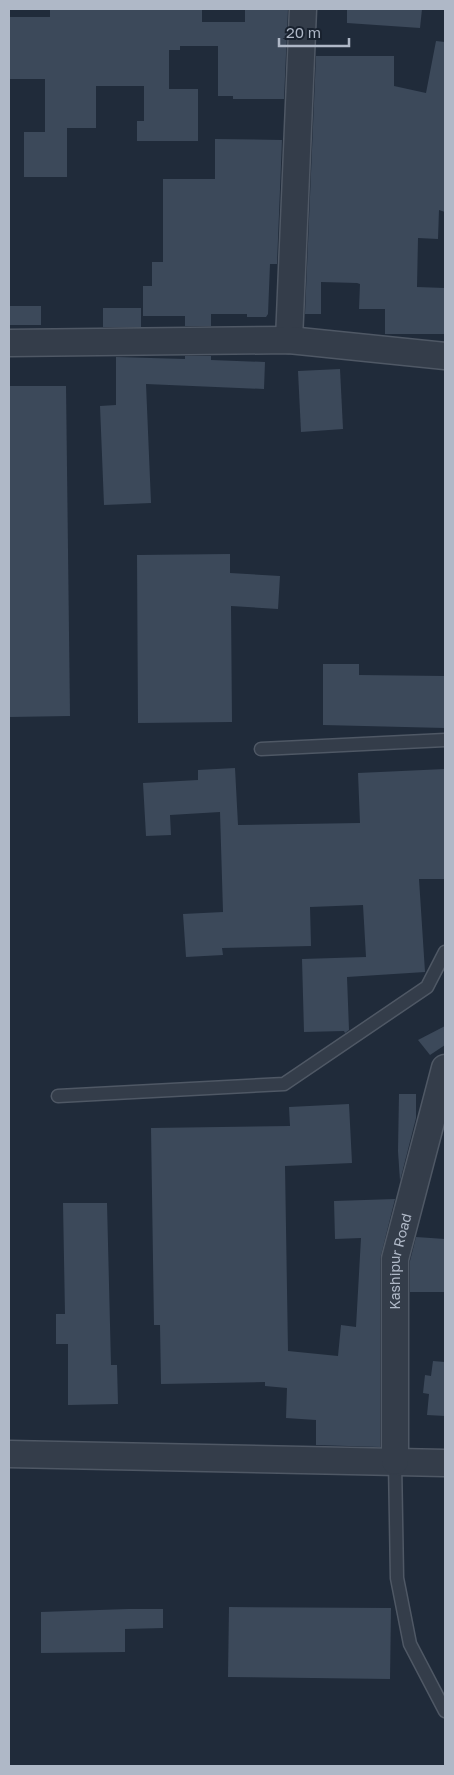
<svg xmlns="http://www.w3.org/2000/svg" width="454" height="1775" font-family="'Golos Text',sans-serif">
	<rect width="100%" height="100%" fill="#202b3a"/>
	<!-- building -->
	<g fill="#3c495a">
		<polygon points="50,9 202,9 202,22 245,22 245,9 288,9 284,99 233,99 233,96 218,96 218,46 180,46 180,50 169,50 169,89 198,89 198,141 137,141 137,121 144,121 144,86 96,86 96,128 67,128 67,177 24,177 24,132 45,132 45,79 9,79 9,17 50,17"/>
		<polygon points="347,9 422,9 420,28 347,23"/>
		<polygon points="436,41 445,42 445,212 439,210 438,239 418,238 417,287 445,288 445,334 385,334 385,309 359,309 360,284 357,283 321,282 321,314 305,314 316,56 394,56 394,86 426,93"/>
		<polygon points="215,139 282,140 277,264 270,264 268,314 266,317 247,317 247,314 211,314 211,326 185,326 185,316 143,316 143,286 152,286 152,262 163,262 163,179 215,179"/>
		<rect x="9" y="306" width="32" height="19"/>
		<rect x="103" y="308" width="38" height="19"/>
		<polygon points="185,356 211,356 211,360 265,362 264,389 146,384 151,503 104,505 100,406 116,405 116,357 185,359"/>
		<polygon points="340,369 343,429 301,432 298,371"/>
		<polygon points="9,386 66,386 70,716 10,717"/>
		<polygon points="230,554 230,573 280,576 278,609 231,606 232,722 138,723 137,555"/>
		<polygon points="323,664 359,664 359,675 445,676 445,728 323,725"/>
		<polygon points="235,768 238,825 360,823 358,773 445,769 445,879 419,879 425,972 347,977 349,1030 345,1033 344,1031 304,1032 302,959 366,957 363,905 310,907 311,946 222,948 223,955 186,957 183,914 223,912 220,812 170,815 171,835 146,836 143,783 198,780 198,770"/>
		<polygon points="445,1026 445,1045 430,1055 418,1040"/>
		<polygon points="399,1094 416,1094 416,1118 400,1181 398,1151"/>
		<polygon points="349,1104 352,1163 285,1166 288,1351 338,1356 341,1325 356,1327 361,1238 335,1239 334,1201 395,1199 380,1259 380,1447 316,1445 316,1420 286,1418 287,1388 265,1386 265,1382 161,1384 160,1325 154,1325 151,1128 290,1126 289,1107"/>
		<polygon points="63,1203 107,1203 111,1365 117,1365 118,1404 68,1405 68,1344 56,1344 56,1314 65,1314"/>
		<polygon points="416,1237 445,1239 445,1292 410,1292 410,1261"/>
		<polygon points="433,1361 445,1362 445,1416 427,1415 429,1394 423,1393 425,1375 431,1376"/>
		<polygon points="229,1607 391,1608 390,1679 228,1677"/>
		<polygon points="128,1609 163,1609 163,1628 125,1629 125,1652 41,1653 41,1612"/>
	</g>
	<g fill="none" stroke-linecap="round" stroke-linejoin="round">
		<!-- service casing -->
		<g stroke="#4f5865" stroke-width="15">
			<g id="service">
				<polyline points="261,749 445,740"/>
				<polyline points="58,1096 284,1084 427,987 445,952"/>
				<polyline points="395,1461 397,1578 410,1644 445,1711"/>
			</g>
		</g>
		<!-- minor casing -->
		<g stroke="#4f5865" stroke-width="29">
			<g id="minor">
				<polyline points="289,340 303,9"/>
				<polyline points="9,343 289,340 445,356"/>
				<polyline points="9,1454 445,1463"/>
				<path id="s1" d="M395 1461V1259L445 1068"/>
			</g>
		</g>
		<!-- service -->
		<use href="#service" stroke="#343d4a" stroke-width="12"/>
		<!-- minor -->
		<use href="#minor" stroke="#343d4a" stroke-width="26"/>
	</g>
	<g text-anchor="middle" stroke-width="4" stroke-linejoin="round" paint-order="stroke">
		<!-- street labels -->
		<g font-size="14" fill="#afb8c7" stroke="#19222f">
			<text dy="5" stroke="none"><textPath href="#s1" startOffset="200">Kashipur Road</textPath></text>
		</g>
	</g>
	<!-- border -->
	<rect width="454" height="1775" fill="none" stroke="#afb8c7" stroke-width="20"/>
	<!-- scale -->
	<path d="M279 38v8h70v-8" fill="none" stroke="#afb8c7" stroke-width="2.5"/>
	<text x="286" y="38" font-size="15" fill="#afb8c7" stroke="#19222f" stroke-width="4" paint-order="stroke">20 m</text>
</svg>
